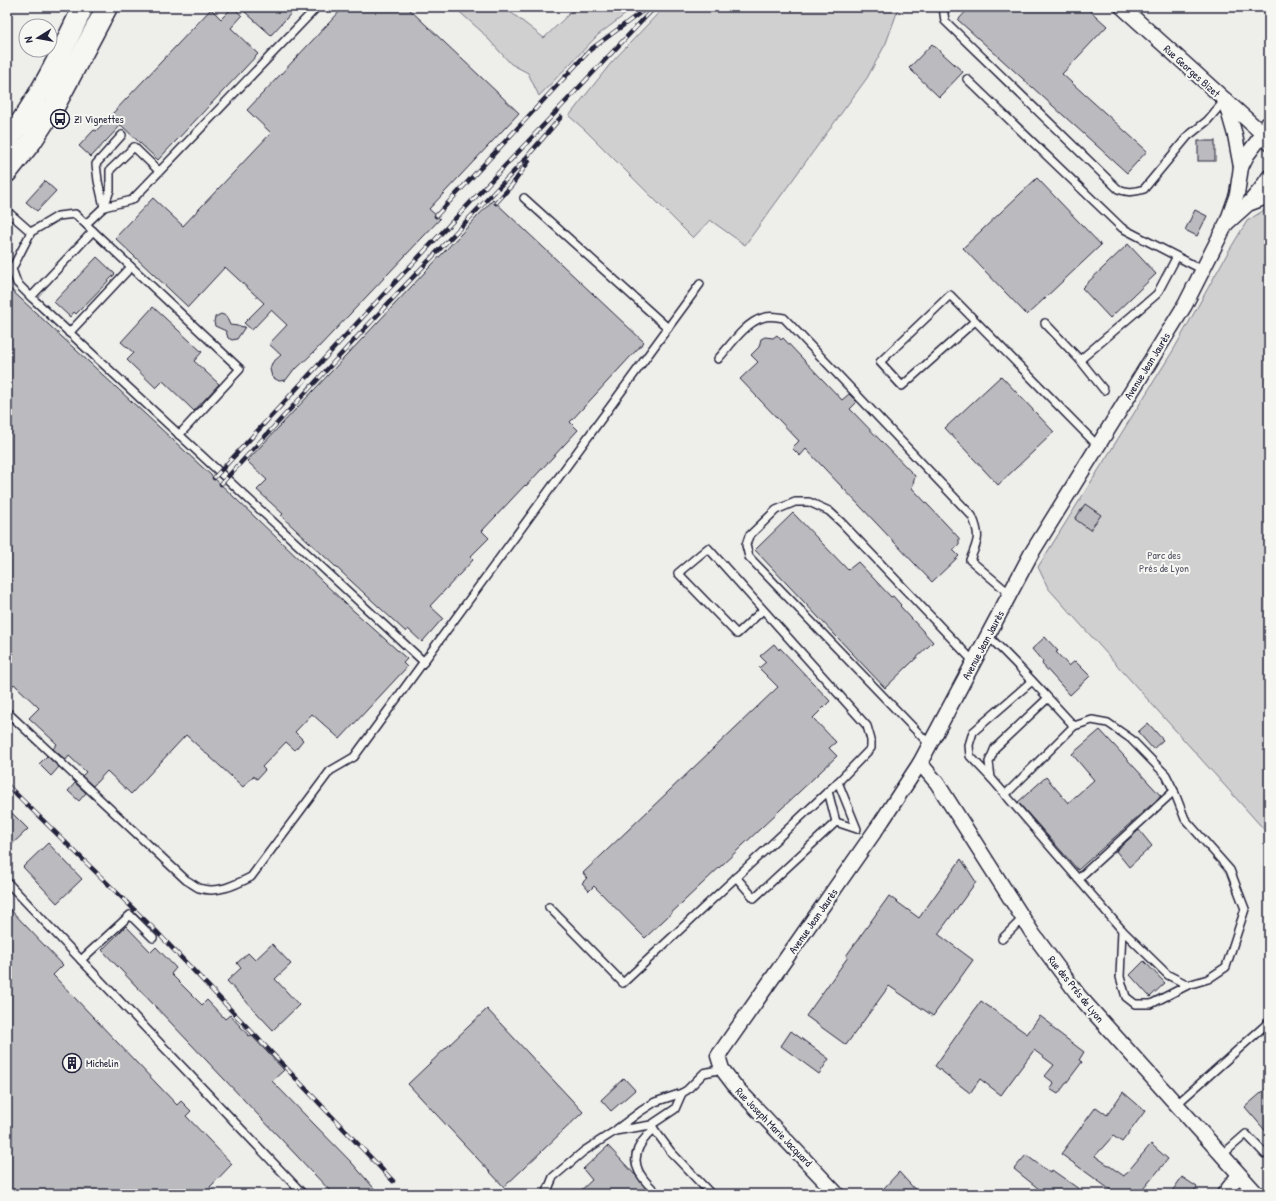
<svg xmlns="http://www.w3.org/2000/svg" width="1276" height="1201" font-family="'Patrick Hand',sans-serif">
	<rect width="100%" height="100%" fill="#eeeeeb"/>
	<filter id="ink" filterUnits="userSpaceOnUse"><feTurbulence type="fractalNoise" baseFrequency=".025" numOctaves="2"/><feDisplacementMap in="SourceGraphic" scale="8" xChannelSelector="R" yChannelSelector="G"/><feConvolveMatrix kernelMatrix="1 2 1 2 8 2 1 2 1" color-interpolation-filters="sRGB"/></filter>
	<g filter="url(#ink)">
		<!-- green -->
		<g fill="#d0d0d1" stroke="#797986">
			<polygon points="454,7 504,7 544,38 570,13 578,7 635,7 598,35 539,96 528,73 511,64 481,31"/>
			<polygon points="664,7 899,7 886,43 867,78 745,245 710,220 693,238 585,130 569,116 611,63"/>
			<polygon points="1269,207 1269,835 1048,588 1038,567 1174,349 1227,254 1247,221"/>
		</g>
		<!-- building -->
		<g fill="#bbbbbf" stroke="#22223b">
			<polygon points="233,7 242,16 231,28 258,54 158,160 121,125 91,157 79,146 94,130 96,131 211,9 221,19"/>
			<polygon points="250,7 297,7 271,35 245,12"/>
			<polygon points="344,7 407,7 519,113 429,209 440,219 315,351 296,369 295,368 286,380 279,381 272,377 270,369 272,363 281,355 269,344 287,325 271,310 252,330 244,323 264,303 225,267 188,307 115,238 153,198 183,226 271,133 247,110"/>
			<polygon points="970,7 1086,7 1107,26 1062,74 1147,151 1127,173 958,20"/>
			<polygon points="932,44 963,72 939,97 909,68"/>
			<rect x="1198" y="141" width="17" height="20"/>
			<polygon points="1037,178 1101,245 1027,315 963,248"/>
			<polygon points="45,181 56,191 37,211 26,202"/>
			<polygon points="493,200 644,342 570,422 578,430 526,486 525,485 482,531 489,538 470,557 473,560 430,606 443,618 422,642 408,629 406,632 281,516 283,514 257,490 267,480 247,461"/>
			<polygon points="1195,210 1207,216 1197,236 1185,230"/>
			<polygon points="1128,244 1156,274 1110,318 1082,288"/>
			<polygon points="97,257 115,274 76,314 74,312 70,317 54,302"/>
			<polygon points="7,286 214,478 345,603 407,659 403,663 407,667 340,739 312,714 295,732 303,740 295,750 286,742 262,767 265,770 257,779 253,776 243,787 186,735 131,794 107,771 93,786 82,776 86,772 69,756 66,760 53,749 57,744 29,718 39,708 14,684 7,692"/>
			<polygon points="153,307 202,352 194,361 219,384 194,411 163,381 156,388 127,360 134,353 121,342"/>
			<polygon points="221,314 226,316 230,325 245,327 237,339 232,340 228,338 226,331 215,326 214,322 215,317"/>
			<polygon points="777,335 781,340 783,338 842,400 849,394 857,402 850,409 915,476 912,488 959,538 959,545 953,550 959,556 932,582 806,449 800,456 792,448 799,441 740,379 758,362 751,355 759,347 761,339 765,337 773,338"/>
			<polygon points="1001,376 1054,432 998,485 945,428"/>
			<polygon points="1085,504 1101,515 1090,530 1075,519"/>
			<polygon points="793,513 848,570 858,562 891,597 893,596 901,605 900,606 933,642 885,688 755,550"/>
			<polygon points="1045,637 1058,651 1056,652 1069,666 1075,661 1090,676 1070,695 1042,664 1043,662 1032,649"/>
			<polygon points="774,644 779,650 780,648 830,701 813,718 836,742 829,748 837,756 645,938 594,886 589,891 582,883 587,878 583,873 778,687 759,668 766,662 760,656"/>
			<polygon points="1148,723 1163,740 1153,749 1138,732"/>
			<polygon points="1100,730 1161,796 1078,870 1018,802 1046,777 1068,803 1094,780 1072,754"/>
			<polygon points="47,756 59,767 51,776 39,764"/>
			<polygon points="75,783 86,793 79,801 68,791"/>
			<polygon points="12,813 28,829 7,849 7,818"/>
			<polygon points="1139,830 1152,846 1129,867 1116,851"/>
			<polygon points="48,843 82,879 57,903 23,867"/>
			<polygon points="961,859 976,882 938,934 973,960 933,1016 889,986 846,1045 806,1016 848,957 846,956 889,896 919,918"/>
			<polygon points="7,906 63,965 53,975 177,1105 181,1101 191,1111 186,1116 232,1164 210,1187 216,1194 7,1194"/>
			<polygon points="126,926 151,952 156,947 176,968 171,974 202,1005 207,1000 225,1019 230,1015 249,1036 251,1035 284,1070 272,1081 352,1163 379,1194 333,1194 189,1042 102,950"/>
			<polygon points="272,944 291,964 275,979 299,1005 273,1030 227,981 241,968 237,963 248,953 255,960"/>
			<polygon points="1144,961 1165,983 1150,997 1130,975"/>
			<polygon points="981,1001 1027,1034 1040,1016 1052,1025 1051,1027 1084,1052 1079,1060 1082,1062 1058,1094 1050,1089 1054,1083 1045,1076 1054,1065 1034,1050 1001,1095 980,1079 970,1093 935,1066"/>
			<polygon points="487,1009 583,1112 504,1187 408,1084"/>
			<polygon points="791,1031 829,1059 819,1074 781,1046"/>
			<polygon points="624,1078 635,1090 611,1111 601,1100"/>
			<polygon points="1269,1086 1269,1135 1245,1107"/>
			<polygon points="1123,1092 1145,1111 1122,1142 1113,1136 1095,1156 1124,1176 1151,1144 1168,1159 1139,1194 1116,1194 1061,1154 1096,1107 1107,1115"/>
			<polygon points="608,1146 637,1177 651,1194 577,1194 592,1180 583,1169"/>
			<polygon points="1026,1155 1050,1173 1052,1170 1086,1194 1035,1194 1039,1189 1014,1169"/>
			<polygon points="899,1172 919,1194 890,1194 884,1188"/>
			<polygon points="1182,1177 1197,1187 1192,1194 1170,1194"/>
		</g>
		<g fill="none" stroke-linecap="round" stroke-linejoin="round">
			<!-- lane casing -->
			<g stroke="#22223b" stroke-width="10">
				<g id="lane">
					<path d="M943 7 945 21 1118 189C1128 193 1134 192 1144 189L1188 136 1207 121 1225 100"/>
					<polyline points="967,79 1122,228 1203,270"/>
					<polyline points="524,198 668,328"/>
					<polyline points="104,207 110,190 110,170 134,147 159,171"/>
					<polyline points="104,207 98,181 96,164 122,135"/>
					<polyline points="7,211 31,232 12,269 17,283 31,297 93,231 75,214 58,216 31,232"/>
					<polyline points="86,224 104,207 132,200 317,7"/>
					<polyline points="93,231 240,369 179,435"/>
					<polyline points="31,297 424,662"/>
					<polyline points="975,321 902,386 880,362 950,295 1098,446"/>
					<polyline points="1045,323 1080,360 1157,294 1176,258"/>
					<polyline points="69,333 131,267"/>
					<path d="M718 359C730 346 745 323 762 318 769 315 777 317 784 318L972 516C981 536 978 541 970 560L1010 594"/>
					<polyline points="1080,360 1104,390"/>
					<path d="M988 636C1018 664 1046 696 1074 726L1092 720 1108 723 1131 739 1166 775 1174 791 1185 819 1230 870 1245 909 1226 967 1208 979 1188 985 1168 975 1122 930 991 778 989 762 995 748 1048 698"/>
					<path d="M7 712 186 880C190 882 195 886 199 888 217 894 235 885 251 877L330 771 354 757 700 284"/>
					<polyline points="930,745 749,557 746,545 749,536 776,510 795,502 809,502 829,511 842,523 974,662"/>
					<polyline points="991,778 970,756 969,745 973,732 1032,681"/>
					<polyline points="1005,795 1074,726"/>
					<polyline points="836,822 857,829 838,782"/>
					<polyline points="736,877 754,898 836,822 828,791"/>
					<polyline points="1078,879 1174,791"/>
					<polyline points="7,882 303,1194"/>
					<polyline points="549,907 623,983 838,782 871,748 871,740 867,726 708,548 678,573 737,634 763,610"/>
					<polyline points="1122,930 1120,977 1126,997 1135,1004 1151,1004 1188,985"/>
					<polyline points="1002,939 1023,918"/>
					<polyline points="81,960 130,915 153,938"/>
					<polyline points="1177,1104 1269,1022"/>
					<polyline points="651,1125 671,1152 711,1194"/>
					<polyline points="617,1129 641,1111 655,1102 682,1093"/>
					<path d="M654 1129C639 1142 628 1159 643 1178 647 1184 653 1189 658 1194"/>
					<polyline points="1222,1155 1246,1134 1265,1154 1269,1150"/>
					<polyline points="546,1194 553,1177 584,1151 615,1131 651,1125 675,1109 682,1093 687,1090 704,1073 722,1069"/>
				</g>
			</g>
			<!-- street casing -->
			<g stroke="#22223b" stroke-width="17">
				<g id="street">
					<polyline points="1122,7 1263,134 1247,155 1241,167"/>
					<polyline points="1250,202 1261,189 1269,177"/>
					<polyline points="1228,222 1248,204 1269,196"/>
					<polyline points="920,763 937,783 1033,934 1079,996 1257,1194"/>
					<polyline points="837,1194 735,1086 722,1069 718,1056 882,821 920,763 1031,554 1185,305 1227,222 1237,194 1241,167 1235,135 1225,100"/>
					<polyline points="1224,1194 1239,1175"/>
				</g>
			</g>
			<!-- secondary casing -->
			<g stroke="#22223b" stroke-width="23">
				<g id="secondary">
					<polyline points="1269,127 1263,134 1269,139"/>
					<path d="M7 141C39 101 61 53 83 7"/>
					<polyline points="7,172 31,142 55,105 107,7"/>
				</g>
			</g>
			<!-- lane -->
			<use href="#lane" stroke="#f6f6f2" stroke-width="7"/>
			<!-- street -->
			<use href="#street" stroke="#f6f6f2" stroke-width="14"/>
			<!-- secondary -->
			<use href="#secondary" stroke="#f6f6f2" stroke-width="20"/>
			<!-- rail casing -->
			<g stroke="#22223b" stroke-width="4.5">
				<g id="rail">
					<polyline points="496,203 512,185 529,161"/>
					<polyline points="436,216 590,50 648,7"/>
					<polyline points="214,478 383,295 655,7"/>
					<polyline points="221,484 395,296 520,165 561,117"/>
					<polyline points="7,785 156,931 393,1181"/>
				</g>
			</g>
			<!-- rail -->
			<use href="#rail" stroke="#f6f6f2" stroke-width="3" stroke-dasharray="9" stroke-linecap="butt"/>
		</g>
	</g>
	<!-- icons -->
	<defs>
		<g id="bus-ring" transform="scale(1)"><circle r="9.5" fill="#f6f6f2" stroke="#22223b" stroke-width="1.5"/><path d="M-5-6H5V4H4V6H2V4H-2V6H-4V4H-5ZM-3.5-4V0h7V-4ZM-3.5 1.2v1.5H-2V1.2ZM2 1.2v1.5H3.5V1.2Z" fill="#22223b"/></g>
		<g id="building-ring" transform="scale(1)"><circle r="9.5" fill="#f6f6f2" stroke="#22223b" stroke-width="1.5"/><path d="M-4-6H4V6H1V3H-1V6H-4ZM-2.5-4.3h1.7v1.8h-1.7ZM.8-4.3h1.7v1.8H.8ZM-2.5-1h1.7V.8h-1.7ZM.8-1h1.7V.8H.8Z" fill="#22223b"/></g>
	</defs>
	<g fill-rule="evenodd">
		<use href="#bus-ring" x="60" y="119"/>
		<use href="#building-ring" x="72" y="1063"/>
	</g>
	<g text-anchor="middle" stroke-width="4" stroke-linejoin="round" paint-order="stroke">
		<!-- street labels -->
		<g font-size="11" fill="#22223b" stroke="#f6f6f2">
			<text transform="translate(1192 71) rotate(42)" y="4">Rue Georges Bizet</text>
			<text transform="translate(1147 366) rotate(-58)" y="4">Avenue Jean Jaurès</text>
			<text transform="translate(983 645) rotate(-62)" y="4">Avenue Jean Jaurès</text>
			<text transform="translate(813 921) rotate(-55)" y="4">Avenue Jean Jaurès</text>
			<text transform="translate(1076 989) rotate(51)" y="4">Rue des Prés de Lyon</text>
			<text transform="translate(774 1127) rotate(46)" y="4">Rue Joseph Marie Jacquard</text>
		</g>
		<!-- poi labels -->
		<g font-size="11" fill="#22223b" stroke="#f6f6f2" text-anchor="start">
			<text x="74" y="123">ZI Vignettes</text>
			<text x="86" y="1067">Michelin</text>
		</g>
		<!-- park labels -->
		<g font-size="11" fill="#565668" stroke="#f6f6f2">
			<text x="1164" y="559">Parc des<tspan x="1164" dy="13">Prés de Lyon</tspan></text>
		</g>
	</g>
	<!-- margin -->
	<rect width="1276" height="1201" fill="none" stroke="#f6f6f2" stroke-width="24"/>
	<rect x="12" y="12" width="1252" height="1177" fill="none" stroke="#22223b" stroke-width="1.5" filter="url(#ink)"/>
	<!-- north arrow -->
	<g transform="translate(38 38) rotate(259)"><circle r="19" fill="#f6f6f2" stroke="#a1a1a9"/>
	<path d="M0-3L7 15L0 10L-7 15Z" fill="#22223b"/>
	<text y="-6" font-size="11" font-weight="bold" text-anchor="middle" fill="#22223b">N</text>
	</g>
</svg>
